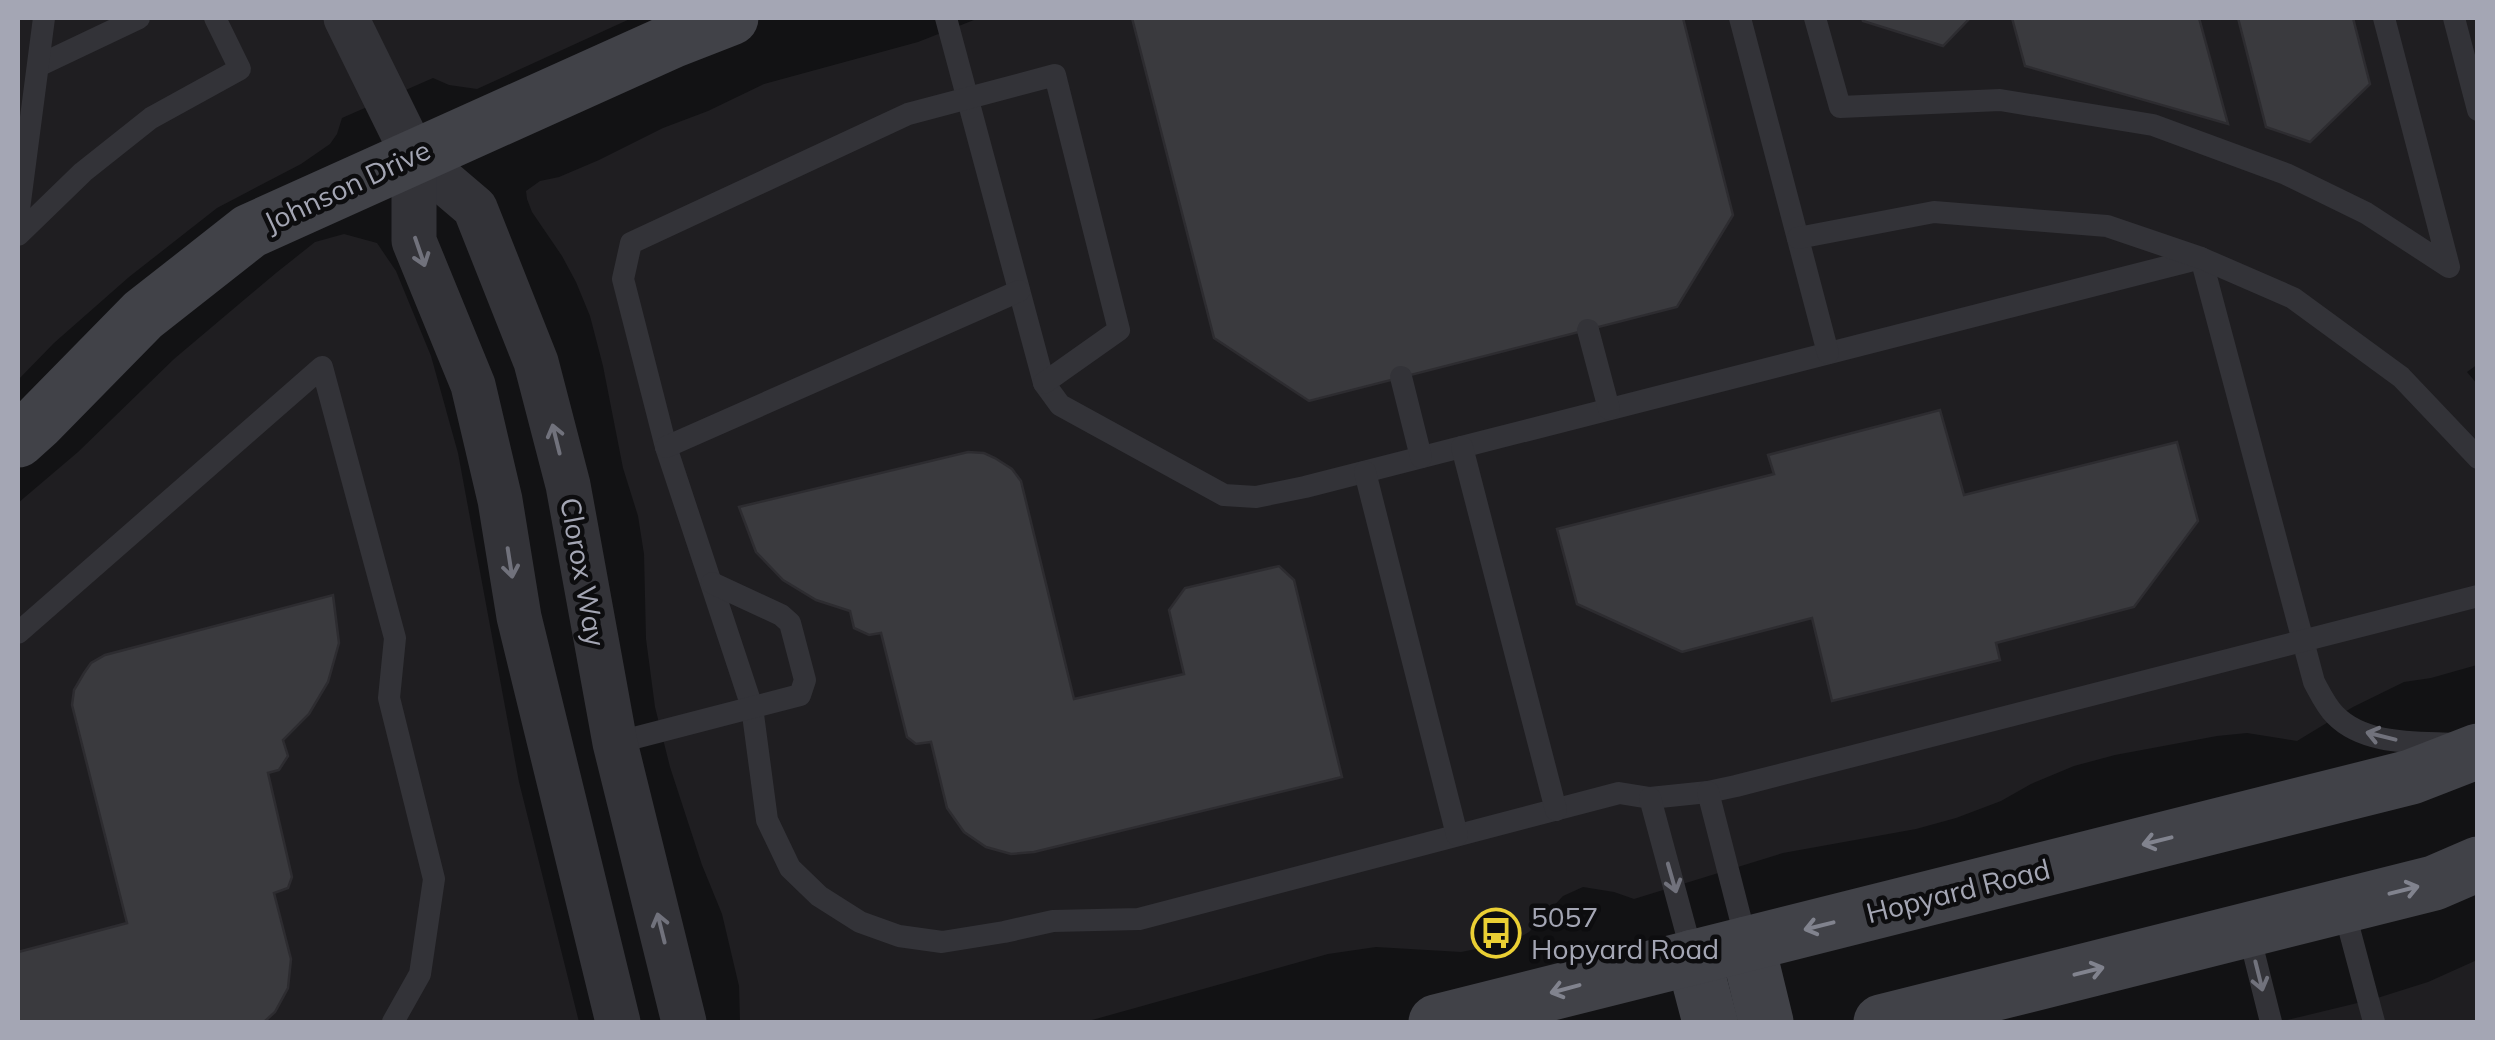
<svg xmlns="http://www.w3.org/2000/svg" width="2495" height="1040" font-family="Mulish,sans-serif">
	<rect width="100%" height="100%" fill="#121214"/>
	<!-- built -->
	<g fill="#1f1e21">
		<polygon points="18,18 632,18 477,89 449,85 433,78 342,118 337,134 330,144 301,164 217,208 129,277 54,343 18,380"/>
		<polygon points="979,18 2477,18 2478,364 2467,372 2478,385 2477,665 2431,678 2404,682 2353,707 2297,741 2247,733 2217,736 2115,755 2074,766 2031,784 2001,801 1956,818 1916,829 1783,853 1634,899 1614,892 1583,887 1563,896 1529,932 1511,942 1461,952 1376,947 1328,954 1085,1022 740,1022 739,986 722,914 702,865 670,767 655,707 646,639 644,554 638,516 623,468 603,366 590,316 576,282 562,256 532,212 527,199 526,191 540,181 559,177 599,160 663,128 708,111 764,84 918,42"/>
		<polygon points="344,234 377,243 396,271 431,356 458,453 519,782 579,1022 18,1022 18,503 78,452 174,359 276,273 315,242"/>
		<polygon points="2477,960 2477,1022 2279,1022 2374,999 2428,982"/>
	</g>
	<!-- building -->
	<g fill="#3a3a3e" stroke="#2d2c30" stroke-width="2.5">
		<polygon points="1132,18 1683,18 1733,215 1677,307 1309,401 1214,338"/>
		<polygon points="1862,18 1970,18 1943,46 1863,21"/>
		<polygon points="2012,18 2199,18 2228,124 2025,66"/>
		<polygon points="2238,18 2353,18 2370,84 2310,142 2266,127"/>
		<polygon points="1940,410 1964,495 2177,442 2198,521 2134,607 1996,643 2000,660 1832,701 1812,618 1682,652 1577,604 1557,529 1774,474 1768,455"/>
		<polygon points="968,452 984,453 995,458 1012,469 1021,481 1074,699 1184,674 1169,610 1185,588 1279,566 1294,580 1342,777 1034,852 1011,854 986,847 964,832 947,808 931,742 916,744 907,737 881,633 869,635 854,628 850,611 816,600 783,580 756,552 739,507"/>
		<polygon points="333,595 339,643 328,682 309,714 283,740 288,756 279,770 268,773 292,877 288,888 274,893 291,959 288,988 275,1012 264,1022 18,1022 18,949 18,952 127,923 72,705 74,690 84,673 91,663 105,655"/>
	</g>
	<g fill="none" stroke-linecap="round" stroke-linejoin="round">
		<!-- lane -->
		<g stroke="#333338" stroke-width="22">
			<path d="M946 18 1044 383 1060 405 1224 495 1256 497 1305 487 2201 258 2314 682C2320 693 2326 706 2335 715 2364 745 2415 742 2454 744"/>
			<polyline points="1740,18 1828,353"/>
			<polyline points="1815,18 1840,107 2000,100 2153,125 2286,174 2366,213 2449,267 2384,18"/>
			<polyline points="2454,18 2478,110"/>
			<polyline points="40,65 139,18"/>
			<polyline points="18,217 44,18"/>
			<polyline points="18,235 83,172 151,118 240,69 215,18"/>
			<polyline points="1798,238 1934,212 2107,226 2201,258 2293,298 2401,377 2478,458"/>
			<polyline points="1588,330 1609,409"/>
			<polyline points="1401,377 1421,457"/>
			<polyline points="1044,383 1119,330 1055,75 908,114 631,243 623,279 666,447 752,707 767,820 790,868 819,896 860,922 899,936 942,942 1004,932 1053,921 1139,919 1619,793 1650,798 1708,792 1736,786 2478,596"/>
			<polyline points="666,447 1019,291"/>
			<polyline points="1462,447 1556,810"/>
			<polyline points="1365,472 1457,835"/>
			<polyline points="18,633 322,367 395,638 389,698 434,879 420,974 393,1022"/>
			<polyline points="615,743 800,695 805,680 790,623 781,615 712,583"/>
			<polyline points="1708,792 1747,944"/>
			<polyline points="1650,798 1693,957"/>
			<polyline points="2343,906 2374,1022"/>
			<polyline points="2248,930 2271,1022"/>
		</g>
		<!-- street -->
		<g stroke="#333338" stroke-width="45">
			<polyline points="346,18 414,156 475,208 536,362 568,485 615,743 684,1022"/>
			<polyline points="414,156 414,241 473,385 500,500 519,617 618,1022"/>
		</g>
		<!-- secondary -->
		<g stroke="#414248" stroke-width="55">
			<polyline points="18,440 38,422 143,315 250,231 672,41 731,18"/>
			<polyline points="1747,944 1766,1022"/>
			<polyline points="1693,957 1710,1022"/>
			<polyline points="1436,1022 2411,777 2478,751"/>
			<polyline points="1881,1022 2434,883 2478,864"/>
		</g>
	</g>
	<!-- one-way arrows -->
	<defs><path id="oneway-shaft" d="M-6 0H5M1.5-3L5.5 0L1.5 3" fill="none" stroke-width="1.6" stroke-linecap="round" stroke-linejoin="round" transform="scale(2.5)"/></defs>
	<g stroke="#71727c">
		<use href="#oneway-shaft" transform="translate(420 252) rotate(71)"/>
		<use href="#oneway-shaft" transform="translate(556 439) rotate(-104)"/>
		<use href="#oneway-shaft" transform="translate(510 563) rotate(81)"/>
		<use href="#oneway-shaft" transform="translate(2381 736) rotate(-166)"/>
		<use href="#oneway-shaft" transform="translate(1672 878) rotate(74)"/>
		<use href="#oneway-shaft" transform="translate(661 928) rotate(-104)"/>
		<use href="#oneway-shaft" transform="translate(2259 976) rotate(76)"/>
	</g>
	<g stroke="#81838e">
		<use href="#oneway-shaft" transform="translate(2157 841) rotate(166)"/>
		<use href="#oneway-shaft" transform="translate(2404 890) rotate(-14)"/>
		<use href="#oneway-shaft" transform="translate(1819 926) rotate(166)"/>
		<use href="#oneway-shaft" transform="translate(2089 971) rotate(-14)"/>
		<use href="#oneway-shaft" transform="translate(1565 989) rotate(165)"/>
	</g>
	<!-- icons -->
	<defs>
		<g id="bus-ring" transform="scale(2.5)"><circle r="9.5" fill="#0d0d0f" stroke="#eacf34" stroke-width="1.5"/><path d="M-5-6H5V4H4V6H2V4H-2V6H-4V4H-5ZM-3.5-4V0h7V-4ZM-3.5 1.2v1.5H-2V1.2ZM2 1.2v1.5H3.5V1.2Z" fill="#eacf34"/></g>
	</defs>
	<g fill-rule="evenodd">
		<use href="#bus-ring" x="1496" y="933"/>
	</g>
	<g text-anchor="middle" stroke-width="9" stroke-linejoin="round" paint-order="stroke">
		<!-- street labels -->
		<g font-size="28" fill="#a4a6b4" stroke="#0d0d0f">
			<text transform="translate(347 186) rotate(-25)" y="10">Johnson Drive</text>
			<text transform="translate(583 572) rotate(80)" y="10">Clorox Way</text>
			<text transform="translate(1958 891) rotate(-14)" y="10">Hopyard Road</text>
		</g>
		<!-- poi labels -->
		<g font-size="28" fill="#a4a6b4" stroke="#0d0d0f" text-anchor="start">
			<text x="1531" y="927">5057<tspan x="1531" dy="32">Hopyard Road</tspan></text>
		</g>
	</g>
	<!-- border -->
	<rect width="2495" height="1040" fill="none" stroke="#a4a6b4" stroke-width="40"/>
</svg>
